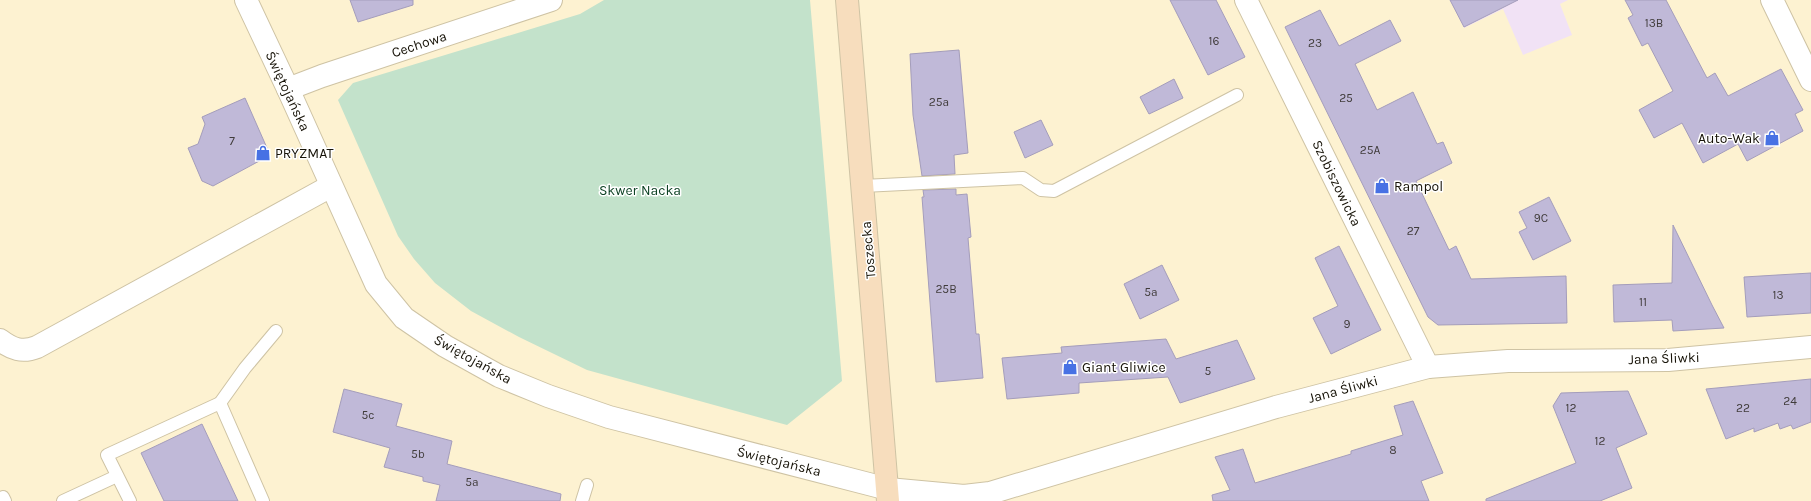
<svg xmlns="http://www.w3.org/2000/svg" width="1811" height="501" font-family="Karla,sans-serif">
	<rect width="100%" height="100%" fill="#fdf2d1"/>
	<!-- industrial -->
	<polygon fill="#f1e2f5" points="1450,0 1568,0 1560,4 1572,35 1523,55 1503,9 1464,28"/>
	<!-- green -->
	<polygon fill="#c3e2cb" points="604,0 810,0 842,381 787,425 587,370 519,337 471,311 435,283 414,259 398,236 338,100 353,83 580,14"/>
	<!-- building -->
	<g fill="#c0b9d8" stroke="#a49dbb">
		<polygon points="350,0 413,0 413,5 358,22"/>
		<polygon points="1170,0 1216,0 1245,57 1208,75"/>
		<polygon points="1450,0 1518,0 1464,27"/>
		<polygon points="1625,0 1666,0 1707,78 1715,73 1728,96 1781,69 1803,110 1795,114 1803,131 1747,161 1738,144 1703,163 1682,123 1654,138 1639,110 1673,91 1648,43 1642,46 1628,18 1633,15"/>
		<polygon points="1320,10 1339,46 1390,20 1401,41 1355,64 1377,110 1413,92 1437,144 1443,142 1452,163 1416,181 1449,250 1456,246 1471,279 1566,276 1567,323 1438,325 1428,317 1285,27"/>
		<polygon points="959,50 968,153 954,155 955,174 922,176 913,115 910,54"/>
		<polygon points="1174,79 1183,98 1149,114 1140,97"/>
		<polygon points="245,98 267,148 263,159 213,186 202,181 188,148 198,144 205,124 202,117"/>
		<polygon points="1041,120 1053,145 1025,158 1014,132"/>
		<polygon points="956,189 956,195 967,194 971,237 968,238 976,334 979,334 983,378 936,382 922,197 924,197 923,190"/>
		<polygon points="1549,197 1571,241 1533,260 1519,232 1527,228 1519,212"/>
		<polygon points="1673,225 1712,305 1724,328 1673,331 1672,320 1614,322 1613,285 1672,283"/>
		<polygon points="1339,246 1381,330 1331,354 1313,318 1338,306 1315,258"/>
		<polygon points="1162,265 1179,300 1140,319 1124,284"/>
		<polygon points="1811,273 1811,313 1747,317 1744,277"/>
		<polygon points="1166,339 1176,359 1237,340 1255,379 1180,403 1168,377 1079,383 1079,393 1007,399 1002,358 1062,353 1061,347"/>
		<polygon points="1811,379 1811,422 1793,429 1791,425 1780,429 1778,423 1754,432 1754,428 1726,439 1706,389"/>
		<polygon points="344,389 402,404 396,426 452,441 447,464 561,494 560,501 436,501 440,485 423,481 423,477 384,467 390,448 333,432"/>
		<polygon points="1628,391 1647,434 1616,448 1632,488 1600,501 1486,501 1486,499 1576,463 1553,406 1561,393"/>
		<polygon points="1413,401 1443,473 1421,481 1429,501 1213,501 1212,495 1230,490 1215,457 1243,449 1255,483 1351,454 1351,451 1403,435 1394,406"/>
		<polygon points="202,424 238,501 164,501 141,453"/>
	</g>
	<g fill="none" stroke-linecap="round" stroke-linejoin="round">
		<!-- service casing -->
		<g stroke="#cec3a4" stroke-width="14">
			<g id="service">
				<polyline points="863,186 1023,178 1041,190 1054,191 1237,95"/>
				<polyline points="220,403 245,368 276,331"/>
				<polyline points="3,497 5,501"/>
				<polyline points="63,501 117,476"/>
				<polyline points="130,501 107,455 220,403 263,501"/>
				<polyline points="582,501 587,485"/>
			</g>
		</g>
		<!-- minor casing -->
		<g stroke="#cec3a4" stroke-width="24">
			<g id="minor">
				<polyline points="1246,0 1428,367"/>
				<polyline points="1772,0 1811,80"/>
				<polyline points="288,89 322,76 551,0"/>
				<path d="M0 340C12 349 22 353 37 347L331 186"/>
			</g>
		</g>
		<!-- tertiary casing -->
		<g stroke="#cec3a4" stroke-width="24">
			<polyline id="tertiary" points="246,0 288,89 376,284 404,318 445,346 499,376 548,396 609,417 888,489 964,496 990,493 1276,407 1428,367 1508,361 1668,360 1811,347"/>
		</g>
		<!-- secondary casing -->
		<g stroke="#cec3a4" stroke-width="24">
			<polyline id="secondary" points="847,0 888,501"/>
		</g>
		<!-- service -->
		<use href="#service" stroke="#fff" stroke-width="12"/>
		<!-- minor -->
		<use href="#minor" stroke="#fff" stroke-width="22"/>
		<!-- tertiary -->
		<use href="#tertiary" stroke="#fff" stroke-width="22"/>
		<!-- secondary -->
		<use href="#secondary" stroke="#f7ddbd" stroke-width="22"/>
	</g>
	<!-- icons -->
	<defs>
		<g id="shop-bare" transform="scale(1.2)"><path d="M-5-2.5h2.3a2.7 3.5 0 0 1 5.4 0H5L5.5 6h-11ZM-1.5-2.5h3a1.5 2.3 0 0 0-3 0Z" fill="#4771e4" stroke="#fff" stroke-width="2.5" paint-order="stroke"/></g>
	</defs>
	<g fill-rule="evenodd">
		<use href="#shop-bare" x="1772" y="138"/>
		<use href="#shop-bare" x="263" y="153"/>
		<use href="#shop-bare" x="1382" y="186"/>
		<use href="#shop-bare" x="1070" y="367"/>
	</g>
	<g text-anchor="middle" stroke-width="3" stroke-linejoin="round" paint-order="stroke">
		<!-- number labels -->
		<g font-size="12" fill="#403c3b">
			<text x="1654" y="27">13B</text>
			<text x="1214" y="45">16</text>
			<text x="1315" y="47">23</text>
			<text x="1346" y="102">25</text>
			<text x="939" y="106">25a</text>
			<text x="232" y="145">7</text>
			<text x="1370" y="154">25A</text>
			<text x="1541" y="222">9C</text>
			<text x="1413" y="235">27</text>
			<text x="946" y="293">25B</text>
			<text x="1151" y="296">5a</text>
			<text x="1778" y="299">13</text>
			<text x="1643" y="306">11</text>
			<text x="1347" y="328">9</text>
			<text x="1208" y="375">5</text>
			<text x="1790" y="405">24</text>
			<text x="1571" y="412">12</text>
			<text x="1743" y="412">22</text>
			<text x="368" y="419">5c</text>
			<text x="1600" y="445">12</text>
			<text x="1393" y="454">8</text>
			<text x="418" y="458">5b</text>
			<text x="472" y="486">5a</text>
		</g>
		<!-- street labels -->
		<g font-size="14" fill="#161207" stroke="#fff">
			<text transform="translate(419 44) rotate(-18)" y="5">Cechowa</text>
			<text transform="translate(288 91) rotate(65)" y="5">Świętojańska</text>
			<text transform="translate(1337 183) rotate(64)" y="5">Szobiszowicka</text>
			<text transform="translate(868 250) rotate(-95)" y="5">Toszecka</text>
			<text transform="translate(1664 358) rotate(-2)" y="5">Jana Śliwki</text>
			<text transform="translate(473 359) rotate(29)" y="5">Świętojańska</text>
			<text transform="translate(1343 389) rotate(-15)" y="5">Jana Śliwki</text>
			<text transform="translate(779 461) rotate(14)" y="5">Świętojańska</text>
		</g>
		<!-- poi labels -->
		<g font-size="14" fill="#161207" stroke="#fff" text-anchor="start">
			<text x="1760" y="143" text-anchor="end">Auto-Wak</text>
			<text x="275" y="158">PRYZMAT</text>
			<text x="1394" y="191">Rampol</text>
			<text x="1082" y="372">Giant Gliwice</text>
		</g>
		<!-- park labels -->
		<g font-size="14" fill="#0e4325" stroke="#fff">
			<text x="640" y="195">Skwer Nacka</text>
		</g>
	</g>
</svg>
